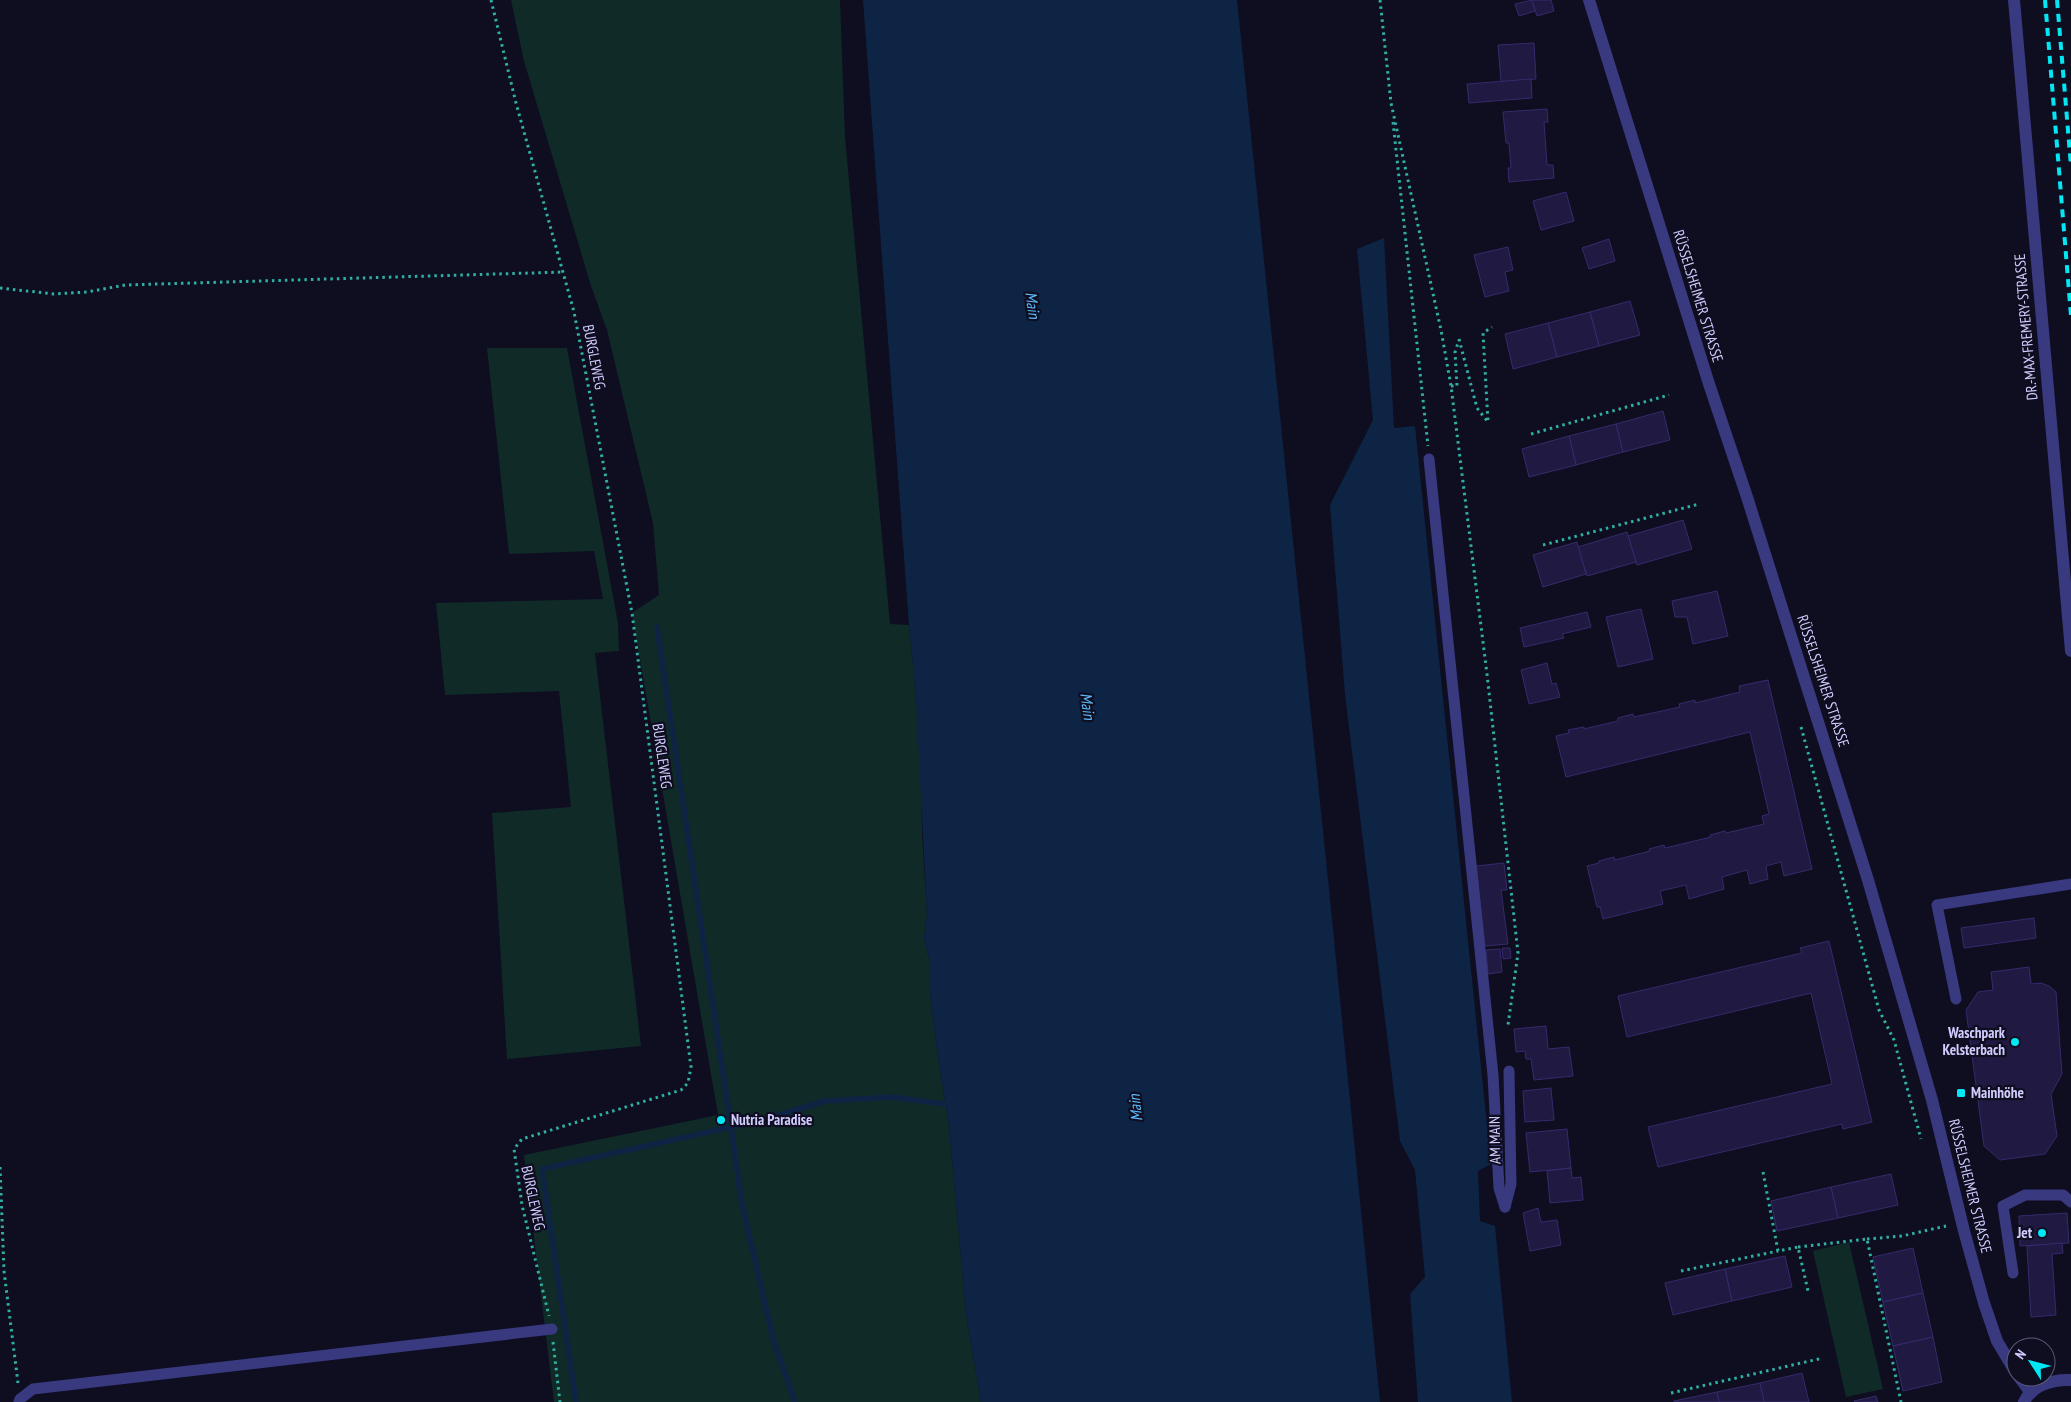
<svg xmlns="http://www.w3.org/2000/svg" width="2071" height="1402" font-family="'PT Sans Narrow',sans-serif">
	<rect width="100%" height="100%" fill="#0f0d20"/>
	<!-- green -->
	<g fill="#102a28">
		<polygon points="511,0 840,0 845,137 890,624 909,625 916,696 921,760 922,832 927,915 924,938 930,963 930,993 937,1050 949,1126 966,1314 981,1402 554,1402 524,1155 718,1115 632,613 659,595 653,523 607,330 591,286 524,61"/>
		<polygon points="487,348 567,348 618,623 619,651 595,653 641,1046 507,1059 492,813 571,807 559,691 445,695 436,603 603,599 594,551 509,554"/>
		<polygon points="1849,1242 1883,1389 1846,1397 1813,1251"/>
	</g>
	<!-- water -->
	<g fill="#0d2445">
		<polygon points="863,0 1237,0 1329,889 1380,1402 981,1402 966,1314 949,1126 937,1050 930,993 930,963 924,938 927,915 916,697 909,625"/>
		<polygon points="1384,238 1394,428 1415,426 1491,1164 1478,1171 1480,1221 1495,1226 1512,1402 1418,1402 1410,1294 1425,1277 1415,1170 1400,1141 1345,695 1330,505 1373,420 1357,249"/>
	</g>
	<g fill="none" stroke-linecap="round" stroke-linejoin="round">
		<!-- stream -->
		<g stroke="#0d2445" stroke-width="5.5">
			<polyline points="657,627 731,1127 753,1123 825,1101 892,1097 953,1105"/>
			<polyline points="576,1402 542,1169 731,1127 741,1199 773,1339 795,1402"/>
		</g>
	</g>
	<!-- building -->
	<g fill="#201941" stroke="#352b6d">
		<polygon points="1532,0 1535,11 1519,16 1515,4"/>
		<polygon points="1532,0 1551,0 1554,11 1537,16"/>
		<polygon points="1534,43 1536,79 1501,82 1498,45"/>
		<polygon points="1531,79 1532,98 1469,103 1467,84"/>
		<polygon points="1547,109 1548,122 1544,122 1547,165 1553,165 1554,178 1509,182 1508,168 1511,168 1509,143 1506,143 1503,112"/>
		<polygon points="1566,192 1574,221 1541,230 1533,201"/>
		<polygon points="1609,239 1615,261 1589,269 1582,248"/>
		<polygon points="1508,247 1513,270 1505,272 1509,291 1485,297 1474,255"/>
		<polygon points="1630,301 1640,335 1599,346 1590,312"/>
		<polygon points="1590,312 1599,346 1557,357 1548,323"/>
		<polygon points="1548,323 1557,357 1513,369 1505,334"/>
		<polygon points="1663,411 1670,440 1623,452 1616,424"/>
		<polygon points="1616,424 1623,452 1576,465 1569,436"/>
		<polygon points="1569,436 1576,465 1529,477 1522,449"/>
		<polygon points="1683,520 1692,549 1637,565 1628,536"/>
		<polygon points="1627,532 1636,562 1587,576 1578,547"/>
		<polygon points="1577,542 1586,574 1543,587 1533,555"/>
		<polygon points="1717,591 1728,636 1693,644 1687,617 1675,617 1672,601"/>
		<polygon points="1641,609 1653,659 1618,667 1606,617"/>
		<polygon points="1587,612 1591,627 1562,634 1564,638 1524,647 1520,628"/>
		<polygon points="1547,663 1552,684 1556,683 1560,697 1529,704 1521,670"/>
		<polygon points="1768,680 1812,869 1784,876 1781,862 1766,866 1768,879 1750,884 1747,870 1722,877 1724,889 1689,899 1686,885 1660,891 1663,904 1603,919 1600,907 1597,907 1587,866 1599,863 1599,861 1614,857 1615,860 1650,851 1649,849 1664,845 1665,848 1711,837 1710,835 1725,831 1726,833 1764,824 1762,816 1769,814 1750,732 1566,777 1556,736 1569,733 1568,730 1584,727 1584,729 1618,721 1618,718 1633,714 1634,717 1680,707 1679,704 1695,700 1695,703 1740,692 1739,686"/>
		<polygon points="1504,863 1507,890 1501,890 1508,944 1485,946 1476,866"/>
		<polygon points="2034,918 2036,938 1964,948 1961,928"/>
		<polygon points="1829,941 1872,1122 1843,1129 1842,1124 1658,1167 1648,1127 1832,1084 1811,993 1627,1037 1618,996 1802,953 1800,948"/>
		<polygon points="1502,948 1510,948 1511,958 1503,959"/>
		<polygon points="1500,949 1502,972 1488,974 1486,950"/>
		<polygon points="2029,967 2031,984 2041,983 2049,986 2056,992 2062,1074 2051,1094 2057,1136 2045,1154 2000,1160 1984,1146 1966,1010 1978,992 1993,990 1991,972"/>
		<polygon points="1546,1026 1548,1049 1569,1047 1573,1076 1534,1080 1531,1059 1526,1059 1525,1051 1516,1052 1514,1029"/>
		<polygon points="1551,1088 1554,1120 1525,1122 1523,1091"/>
		<polygon points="1567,1129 1571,1168 1530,1172 1526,1133"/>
		<polygon points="1571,1168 1572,1178 1581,1177 1583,1200 1550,1203 1547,1171"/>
		<polygon points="1891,1174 1898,1205 1838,1218 1831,1187"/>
		<polygon points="1831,1187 1838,1218 1777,1231 1771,1201"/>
		<polygon points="1538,1208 1541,1222 1557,1220 1561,1245 1530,1251 1523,1213"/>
		<polygon points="2067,1213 2069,1243 2020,1246 2019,1216"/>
		<polygon points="2062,1243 2063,1253 2052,1254 2056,1315 2031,1317 2027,1246"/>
		<polygon points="1913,1248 1923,1293 1883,1302 1873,1257"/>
		<polygon points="1785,1256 1792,1287 1732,1301 1725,1269"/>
		<polygon points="1725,1269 1732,1301 1673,1315 1665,1283"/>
		<polygon points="1923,1293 1933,1337 1893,1346 1883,1302"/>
		<polygon points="1933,1337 1942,1382 1903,1391 1893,1346"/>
		<polygon points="1802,1373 1809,1402 1764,1402 1760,1383"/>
		<polygon points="1760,1383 1764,1402 1719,1402 1717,1392"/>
		<polygon points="1717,1392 1719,1402 1674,1402 1674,1401"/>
		<polygon points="1876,1396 1878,1402 1855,1402 1854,1401"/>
	</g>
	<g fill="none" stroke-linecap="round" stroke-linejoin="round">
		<!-- path -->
		<g stroke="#2fb0a3" stroke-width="3" stroke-dasharray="2.5 4" stroke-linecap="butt">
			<polyline points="491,0 516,103 574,312 632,613 691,1067 688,1083 681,1090 522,1139 514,1149 522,1205 549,1316"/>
			<polyline points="1380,0 1391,103 1441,330 1451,386 1487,674 1518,953 1508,1025"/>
			<polyline points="1393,122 1428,446"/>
			<polyline points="0,288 54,294 87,292 125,285 564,272"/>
			<polyline points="1459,339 1477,408 1488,422 1483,333 1492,327"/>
			<polyline points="1451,386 1457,386 1455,352 1459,340"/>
			<polyline points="1531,434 1669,395"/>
			<polyline points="1543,545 1699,504"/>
			<polyline points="1801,727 1879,1010 1894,1040 1921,1139"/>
			<polyline points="0,1167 4,1271 18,1383"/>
			<polyline points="1763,1172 1778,1251 1798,1247 1808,1291"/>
			<polyline points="1867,1239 1902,1236 1946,1226"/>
			<polyline points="1798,1247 1867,1239 1901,1402"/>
			<polyline points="1681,1271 1778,1251"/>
			<polyline points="553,1342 560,1402"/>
			<polyline points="1671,1393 1823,1358"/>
		</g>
		<!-- service -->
		<g stroke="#38397f" stroke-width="11">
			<polyline points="1429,459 1493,1075 1499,1188 1505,1207"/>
			<polyline points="1956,999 1937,905 2071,884"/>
			<polyline points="1505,1207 1511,1184 1509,1071"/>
			<polyline points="2013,1273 2003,1206 2025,1195 2063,1195 2071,1202"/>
			<polyline points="19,1402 20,1399 33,1389 552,1329"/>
		</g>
		<!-- minor -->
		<g stroke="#38397f" stroke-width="12">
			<polyline points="1589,0 1709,384 1747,497 1868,880 1932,1100 1964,1231 1984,1303 1997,1341 2016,1373"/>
			<polyline points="2014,0 2071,651"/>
			<polyline points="2019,1377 2031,1393"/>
			<path d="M2024 1402C2032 1385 2054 1379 2071 1380"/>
		</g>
		<!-- rail -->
		<g stroke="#03e7f5" stroke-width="4" stroke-dasharray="8 6" stroke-linecap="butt">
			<polyline points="2045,0 2071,316"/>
			<polyline points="2057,0 2071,166"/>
		</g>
	</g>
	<!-- markers -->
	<g fill="#03e7f5" stroke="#0f0d20" stroke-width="2">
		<circle cx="2015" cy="1042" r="5"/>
		<rect x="1956" y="1088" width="10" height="10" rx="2.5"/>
		<circle cx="721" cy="1120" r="5"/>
		<circle cx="2042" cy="1233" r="5"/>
	</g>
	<g text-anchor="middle" stroke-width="4.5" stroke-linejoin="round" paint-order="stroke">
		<!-- street labels -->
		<g font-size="15" fill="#d0cdfe" stroke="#0f0d20">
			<text transform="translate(1698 296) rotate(73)" y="5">RÜSSELSHEIMER STRASSE</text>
			<text transform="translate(2026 327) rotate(-95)" y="5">DR.-MAX-FREMERY-STRASSE</text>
			<text transform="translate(594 357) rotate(79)" y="5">BURGLEWEG</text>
			<text transform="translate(1823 681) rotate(72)" y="5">RÜSSELSHEIMER STRASSE</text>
			<text transform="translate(662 756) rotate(82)" y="5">BURGLEWEG</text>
			<text transform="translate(1495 1140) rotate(-91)" y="5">AM MAIN</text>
			<text transform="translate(1970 1186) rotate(76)" y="5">RÜSSELSHEIMER STRASSE</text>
			<text transform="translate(533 1198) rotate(78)" y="5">BURGLEWEG</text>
		</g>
		<!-- poi labels -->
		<g font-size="15" font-weight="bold" fill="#d0cdfe" stroke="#0f0d20" text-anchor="end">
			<text x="2005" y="1038">Waschpark<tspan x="2005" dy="17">Kelsterbach</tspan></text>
			<text x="1971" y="1098" text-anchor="start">Mainhöhe</text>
			<text x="731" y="1125" text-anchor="start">Nutria Paradise</text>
			<text x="2032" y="1238">Jet</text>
		</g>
		<!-- water labels -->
		<g font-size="16" font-style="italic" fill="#5cbafd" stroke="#0f0d20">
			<text transform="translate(1033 305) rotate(82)" y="6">Main</text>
			<text transform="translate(1088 706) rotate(82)" y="6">Main</text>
			<text transform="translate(1135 1108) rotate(-96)" y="6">Main</text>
		</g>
	</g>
	<!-- north arrow -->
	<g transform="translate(2031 1362) rotate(306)"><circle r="24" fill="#0f0d20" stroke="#5c5a79"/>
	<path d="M0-4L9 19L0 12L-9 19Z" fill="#03e7f5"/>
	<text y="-8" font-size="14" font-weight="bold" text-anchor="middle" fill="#d0cdfe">N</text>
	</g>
</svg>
